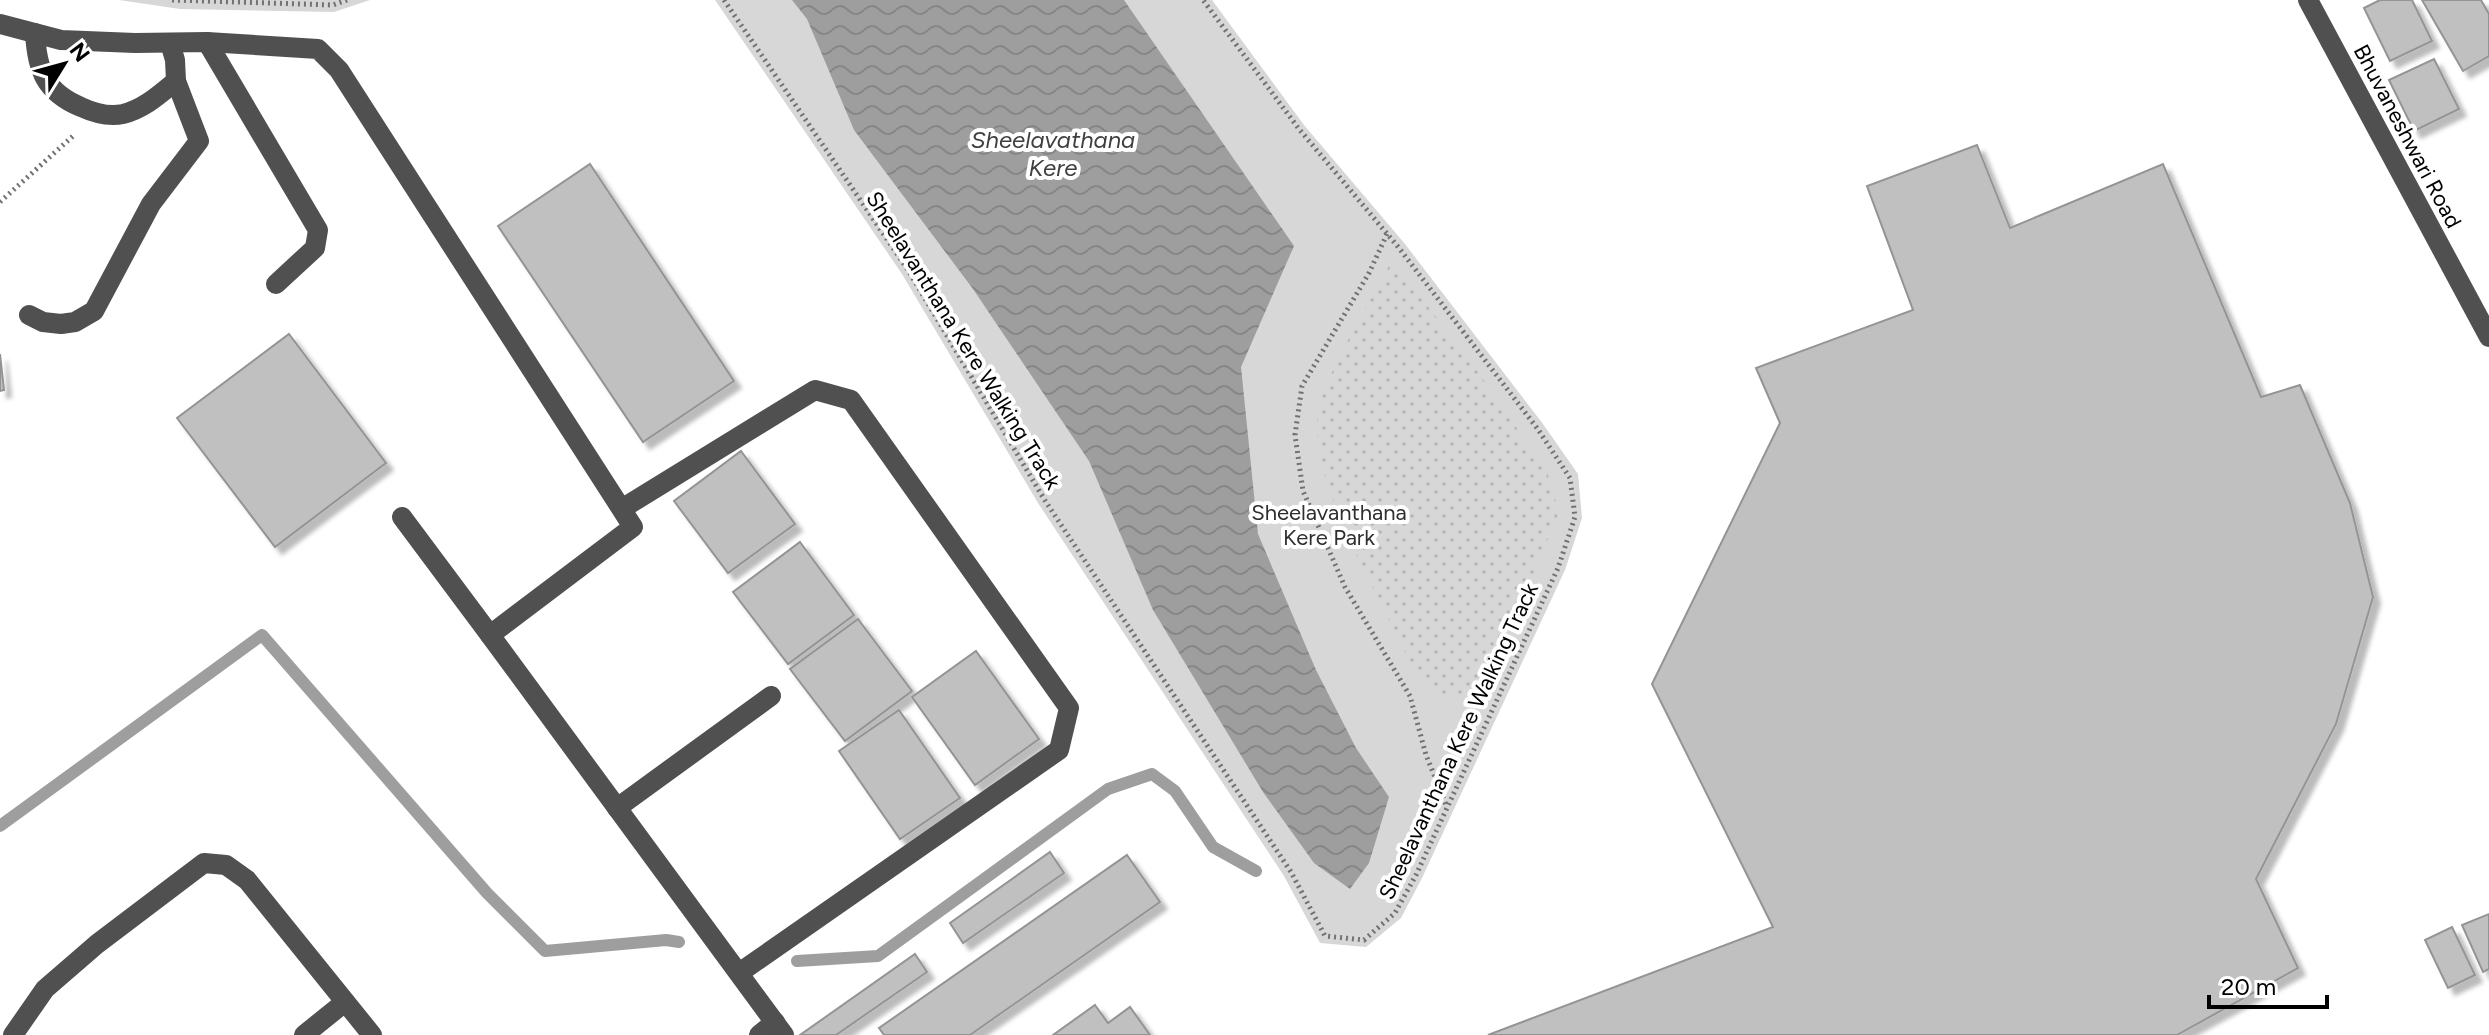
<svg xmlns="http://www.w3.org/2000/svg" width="2489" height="1035" font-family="Figtree,sans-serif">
	<defs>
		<pattern id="garden-dots" width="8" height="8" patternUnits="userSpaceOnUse" patternTransform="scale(2)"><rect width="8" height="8" fill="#d7d7d7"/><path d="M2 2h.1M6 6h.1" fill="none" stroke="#b7b7b7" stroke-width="1.8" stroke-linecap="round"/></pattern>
		<pattern id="water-waves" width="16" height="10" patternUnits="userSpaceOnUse" patternTransform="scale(2)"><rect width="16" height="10" fill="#9e9e9e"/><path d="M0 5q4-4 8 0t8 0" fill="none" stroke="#868686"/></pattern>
		<filter id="shadow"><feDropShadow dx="7" dy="7" stdDeviation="2" flood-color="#0004"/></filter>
	</defs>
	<rect width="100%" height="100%" fill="#fff"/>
	<!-- park -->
	<g fill="#d7d7d7">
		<polygon points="119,0 370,0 334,12 180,9"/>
		<polygon points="715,0 1212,0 1304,125 1405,244 1543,424 1578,474 1582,518 1565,570 1422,878 1401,918 1366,947 1320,943 1284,876 1038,503 902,274"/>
	</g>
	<!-- garden -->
	<polygon fill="url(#garden-dots)" points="1391,262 1420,296 1480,375 1547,472 1559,512 1487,685 1445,699 1417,676 1342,525 1318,456 1317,409 1337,360"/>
	<!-- water -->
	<polygon fill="url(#water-waves)" points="792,0 1124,0 1294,246 1241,367 1258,534 1316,670 1356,748 1389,797 1369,863 1350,889 1314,863 1263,792 1153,610 1089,461 973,289 854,130 807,19"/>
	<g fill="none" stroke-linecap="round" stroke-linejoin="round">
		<!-- stream -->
		<g stroke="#9e9e9e" stroke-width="12">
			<polyline points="0,826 262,635 487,893 545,951 666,940 679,942"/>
			<polyline points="797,961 878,956 1108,789 1152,774 1175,791 1213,847 1256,871"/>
		</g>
	</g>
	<!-- building -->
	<g fill="#c0c0c0" stroke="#949494" stroke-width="2" filter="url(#shadow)">
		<polygon points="2380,0 2412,0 2432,41 2390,61 2364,8"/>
		<polygon points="2422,0 2481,0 2489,14 2489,56 2463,71"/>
		<polygon points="2434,59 2459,109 2414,131 2389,80"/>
		<polygon points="1977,145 2010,228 2163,164 2261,397 2300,385 2350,503 2373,597 2336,724 2256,879 2298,968 2177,1035 1488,1035 1773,927 1652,684 1780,423 1756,368 1913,310 1867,186"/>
		<polygon points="590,164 734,381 643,442 498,226"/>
		<polygon points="289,334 386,463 275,547 177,418"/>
		<polygon points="0,354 4,390 0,391"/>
		<polygon points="741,451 795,524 728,573 674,501"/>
		<polygon points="800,542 854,615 788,664 733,592"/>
		<polygon points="858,619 912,691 845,741 790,669"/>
		<polygon points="976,651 1039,739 975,785 912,697"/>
		<polygon points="899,710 960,798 900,839 839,751"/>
		<polygon points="1050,852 1064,873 963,943 950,923"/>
		<polygon points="1127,855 1160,902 970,1035 884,1035 879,1028"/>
		<polygon points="2489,914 2489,969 2483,972 2462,925"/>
		<polygon points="2452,927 2475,975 2448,988 2425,940"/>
		<polygon points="915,954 927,972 836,1035 800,1035"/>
		<polygon points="1095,1005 1108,1023 1130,1007 1150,1035 1053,1035"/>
	</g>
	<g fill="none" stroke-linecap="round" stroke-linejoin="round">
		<!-- path -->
		<g stroke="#727272" stroke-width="5" stroke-dasharray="2 4" stroke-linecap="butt">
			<polyline points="172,0 333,5 347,0"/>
			<polyline points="724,0 908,270 1044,499 1291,872 1325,936 1364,940 1395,913 1416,875 1558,568 1575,517 1570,478 1537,428 1399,248 1299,129 1203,0"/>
			<polyline points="0,202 73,136"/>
			<polyline points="1387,234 1369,273 1302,386 1295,435 1303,491 1345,587 1410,696 1426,755 1447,807"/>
		</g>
		<!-- minor -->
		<g stroke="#505050" stroke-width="20">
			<polyline points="2308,0 2489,337"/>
			<polyline points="0,24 61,40 135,43 207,42 318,49 339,70 633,527 490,635 784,1035"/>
			<path d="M35 33C37 70 45 92 81 107 94 113 109 117 123 114 144 109 160 94 176 81"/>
			<polyline points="207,42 318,230 315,248 276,284"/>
			<polyline points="29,315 43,322 61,324 75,322 94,311 151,204 199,141 176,81 175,60 170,43"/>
			<polyline points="623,508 815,390 851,400 1069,708 1059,750 739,973"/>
			<polyline points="402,517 490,635"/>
			<polyline points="617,808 771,696"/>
			<polyline points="13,1035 45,989 97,944 204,863 226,865 247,880 372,1035"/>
			<polyline points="304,1035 345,1002"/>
			<polyline points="759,1035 775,1022"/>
		</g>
	</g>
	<g text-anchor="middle" stroke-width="8" stroke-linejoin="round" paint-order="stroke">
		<!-- street labels -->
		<g font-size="22" fill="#000" stroke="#fff">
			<text transform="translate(2408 136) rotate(62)" y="8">Bhuvaneshwari Road</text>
			<text transform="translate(964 340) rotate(58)" y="8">Sheelavanthana Kere Walking Track</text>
			<text transform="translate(1458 741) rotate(-65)" y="8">Sheelavanthana Kere Walking Track</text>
		</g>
		<!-- park labels -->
		<g font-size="22" fill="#2e2e2e" stroke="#fff">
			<text x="1329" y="520">Sheelavanthana<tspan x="1329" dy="25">Kere Park</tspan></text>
		</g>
		<!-- water labels -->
		<g font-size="24" font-style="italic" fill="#3f3f3f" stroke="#fff">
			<text x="1053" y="148">Sheelavathana<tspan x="1053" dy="28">Kere</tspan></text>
		</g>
	</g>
	<!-- north arrow -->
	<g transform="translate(64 64) rotate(53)" stroke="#ffffff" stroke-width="6" paint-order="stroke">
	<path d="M0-6L14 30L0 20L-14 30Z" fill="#000000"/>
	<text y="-12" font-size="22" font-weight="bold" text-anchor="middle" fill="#000000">N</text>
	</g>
	<!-- scale -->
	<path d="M2209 995v12h118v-12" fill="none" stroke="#000000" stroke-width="4"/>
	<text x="2221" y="995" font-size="24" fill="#000000" stroke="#ffffff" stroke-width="6" paint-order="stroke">20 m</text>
</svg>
